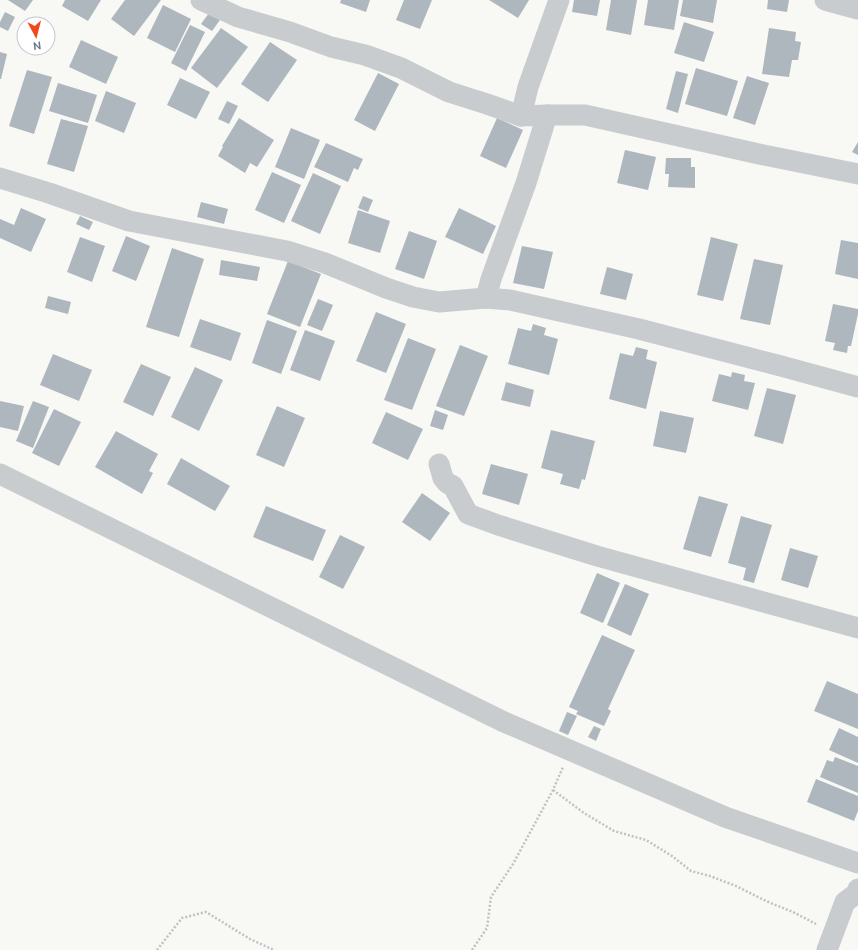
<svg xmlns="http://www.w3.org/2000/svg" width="858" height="950" font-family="Ubuntu,sans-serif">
	<rect width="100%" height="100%" fill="#f8f8f5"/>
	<!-- building -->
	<g fill="#aeb7bd">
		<polygon points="8,0 33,0 25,11"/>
		<polygon points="65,0 101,0 88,21 62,6"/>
		<polygon points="125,0 161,0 134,36 111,19"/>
		<polygon points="341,0 370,0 366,12 340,3"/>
		<polygon points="404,0 432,0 420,29 396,20"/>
		<polygon points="489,0 529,0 518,18"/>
		<polygon points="574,0 600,0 597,16 572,12"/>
		<polygon points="611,0 637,0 631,35 606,30"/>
		<polygon points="648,0 679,0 674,30 644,25"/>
		<polygon points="683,0 717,0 713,23 680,16"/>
		<polygon points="768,0 789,0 787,12 767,9"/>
		<polygon points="163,5 191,19 175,52 147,38"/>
		<polygon points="5,12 15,17 8,31 0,27 0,22"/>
		<polygon points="209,13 220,20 212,31 201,24"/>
		<polygon points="684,22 714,32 704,62 674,53"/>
		<polygon points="190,25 205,32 186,71 171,63"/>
		<polygon points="221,28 248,47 217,88 191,68"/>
		<polygon points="769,28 796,32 795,41 801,42 798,60 792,60 789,77 762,74"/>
		<polygon points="81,40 118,57 106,84 69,67"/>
		<polygon points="270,42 297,60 268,102 241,84"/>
		<polygon points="0,52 7,54 1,79 0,79"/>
		<polygon points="696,68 738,81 727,116 685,104"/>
		<polygon points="27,70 52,77 34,134 9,126"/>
		<polygon points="676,71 688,74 678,113 666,109"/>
		<polygon points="378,73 399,84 375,131 354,120"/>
		<polygon points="747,76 769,83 755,125 733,118"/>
		<polygon points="180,78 210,92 196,119 167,105"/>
		<polygon points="58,83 97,95 88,123 49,111"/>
		<polygon points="106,91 136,103 124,133 95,121"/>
		<polygon points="227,101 238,106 229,124 218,119"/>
		<polygon points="239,118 274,140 257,167 250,163 245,173 218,156 223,147 222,146"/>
		<polygon points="497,118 523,130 506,168 480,156"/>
		<polygon points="61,119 88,126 74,172 47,164"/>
		<polygon points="291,128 320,140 304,179 275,167"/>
		<polygon points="858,142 858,155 852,152"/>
		<polygon points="326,143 363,159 358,170 354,168 348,182 314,167"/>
		<polygon points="625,150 656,157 648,190 617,183"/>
		<polygon points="666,158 691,158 691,167 695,167 695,188 668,187 669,174 665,174"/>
		<polygon points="272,172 301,185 284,223 255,210"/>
		<polygon points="313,173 341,186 320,234 291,221"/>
		<polygon points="363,196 373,200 368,212 358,208"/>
		<polygon points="201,202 228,209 224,224 197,217"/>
		<polygon points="21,208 46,219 31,252 0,238 0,219 14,225"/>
		<polygon points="459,208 496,226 483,254 445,237"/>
		<polygon points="358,210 390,221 380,253 348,243"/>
		<polygon points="80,216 93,222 89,230 76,224"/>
		<polygon points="409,231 437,241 424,279 395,269"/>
		<polygon points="126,236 150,246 136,281 112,271"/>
		<polygon points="80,237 105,246 92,282 67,272"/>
		<polygon points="711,237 738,244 723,301 697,295"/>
		<polygon points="841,240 858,243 858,279 835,274"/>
		<polygon points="522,246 553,252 544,289 513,283"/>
		<polygon points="172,248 204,259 179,337 146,327"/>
		<polygon points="754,259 783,265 770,325 740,319"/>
		<polygon points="221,260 260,267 257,281 219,275"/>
		<polygon points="288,261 321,274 300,327 267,314"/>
		<polygon points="607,267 633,274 626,300 600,294"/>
		<polygon points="48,296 71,302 68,314 45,308"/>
		<polygon points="318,299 333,305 322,331 307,325"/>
		<polygon points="833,304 858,309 858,314 851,346 848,346 847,353 833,350 835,343 825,341"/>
		<polygon points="376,312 406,324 386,373 356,361"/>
		<polygon points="200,319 241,333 231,361 190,347"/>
		<polygon points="267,320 297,331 281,374 252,363"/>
		<polygon points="533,324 546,328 544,335 558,339 549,375 508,364 518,328 531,331"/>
		<polygon points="305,330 335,341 320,381 290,370"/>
		<polygon points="408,338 436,349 412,410 384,400"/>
		<polygon points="460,345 488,356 464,416 436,406"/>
		<polygon points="636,347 648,350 646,359 657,362 646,409 609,399 620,353 633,356"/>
		<polygon points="53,354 92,370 79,401 40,385"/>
		<polygon points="141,364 171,377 153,416 123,402"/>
		<polygon points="195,367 223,380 199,431 171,417"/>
		<polygon points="732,372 745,375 744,381 755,383 748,410 712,401 719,374 731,377"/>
		<polygon points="506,382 534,390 530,407 501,400"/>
		<polygon points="767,388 796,395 783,444 754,436"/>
		<polygon points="0,401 24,406 18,431 0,427"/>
		<polygon points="33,401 49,407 33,448 16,441"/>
		<polygon points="277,406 305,418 284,467 256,455"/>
		<polygon points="54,409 81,422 59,466 32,453"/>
		<polygon points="435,410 448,415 443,430 430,426"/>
		<polygon points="660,411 694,418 686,453 653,446"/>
		<polygon points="386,412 423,429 408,460 372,443"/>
		<polygon points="551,430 595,441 585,480 582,479 579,489 560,484 563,474 541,468"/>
		<polygon points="116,431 158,454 149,471 153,473 142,494 95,467"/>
		<polygon points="181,458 230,486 215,511 167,484"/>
		<polygon points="491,464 528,474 519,505 482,494"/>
		<polygon points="422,493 450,513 430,541 402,522"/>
		<polygon points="699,496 728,504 711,557 683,549"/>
		<polygon points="266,506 326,530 313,561 253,537"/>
		<polygon points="741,516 772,525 754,583 743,580 746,568 728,563"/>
		<polygon points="340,535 365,547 343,589 319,577"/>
		<polygon points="790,548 818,556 808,588 781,580"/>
		<polygon points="597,573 620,583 603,623 580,613"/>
		<polygon points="625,584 649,594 631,636 607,625"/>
		<polygon points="602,635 635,650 608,709 611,711 604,726 576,714 578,711 569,707"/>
		<polygon points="827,681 858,694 858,729 814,711"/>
		<polygon points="567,712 577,716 568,735 559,731"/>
		<polygon points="594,726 601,729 596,741 588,737"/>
		<polygon points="839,728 858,737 858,763 829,750"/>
		<polygon points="835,757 858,766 858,793 820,777 827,760 833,762"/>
		<polygon points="816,779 858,796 858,811 854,821 807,802"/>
	</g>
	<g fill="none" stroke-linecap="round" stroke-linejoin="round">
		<!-- path -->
		<g stroke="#bfc2c4" stroke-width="2.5" stroke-dasharray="2 2" stroke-linecap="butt">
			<polyline points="553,790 584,813 614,831 646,840 672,856 691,871 710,876 736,886 766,901 793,912 816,924"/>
			<polyline points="157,950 182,918 206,912 250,939 274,950"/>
			<polyline points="472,950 487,928 491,897 513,864 553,790 563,767"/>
		</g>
		<!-- minor -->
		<g stroke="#c8cccf" stroke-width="21">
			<polyline points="201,0 238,17 290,32 331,47 365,55 401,68 449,92 487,104 521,116"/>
			<polyline points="825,0 858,9"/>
			<polyline points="547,115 585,115 759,154 858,174"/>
			<polyline points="0,178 49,193 129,221 287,251 325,263 386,288 413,297 439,302 486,298 510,300 639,329 781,366 858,387"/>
			<polyline points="486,298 491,279 526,183 547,115 521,116 528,87 559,0"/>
			<polyline points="439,464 443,478 447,483 453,486 468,514 498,525 597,556 858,628"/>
			<polyline points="0,474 502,721 725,817 858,863"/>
			<polyline points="827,950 845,902 857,893 858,889"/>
		</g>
	</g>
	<!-- north arrow -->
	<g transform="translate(36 36) rotate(173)"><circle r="19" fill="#ffffff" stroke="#c1c9d0"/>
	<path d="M0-3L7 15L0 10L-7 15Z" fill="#f3491a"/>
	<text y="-6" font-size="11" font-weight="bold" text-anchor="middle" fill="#647989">N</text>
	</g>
</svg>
